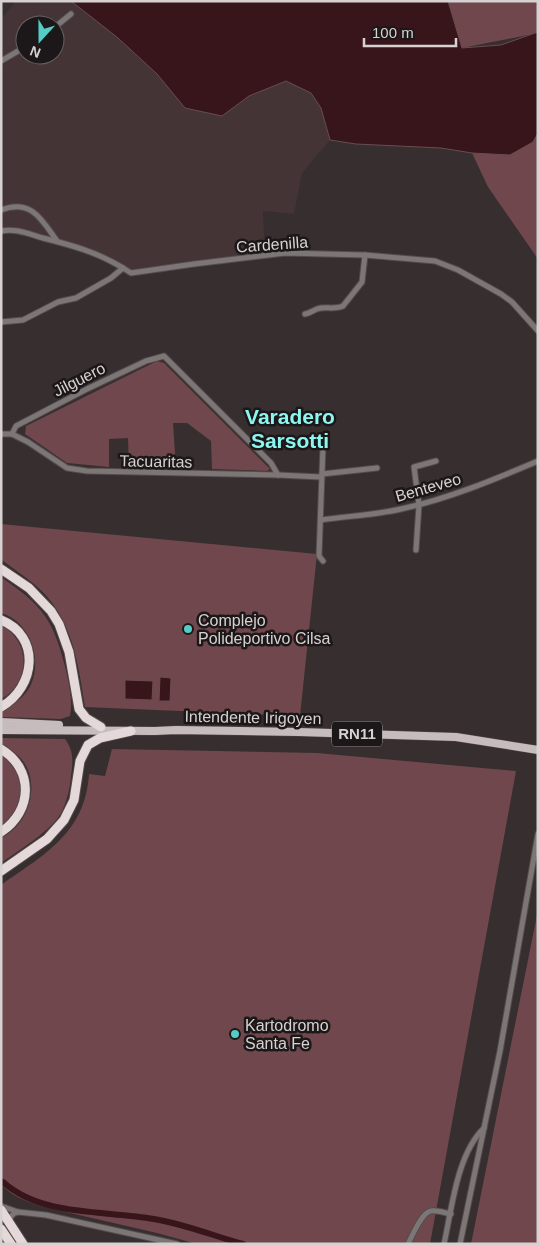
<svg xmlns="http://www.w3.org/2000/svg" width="539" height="1245" font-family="Helvetica,sans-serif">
	<rect width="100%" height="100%" fill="#372e2f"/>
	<!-- built -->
	<path fill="#453436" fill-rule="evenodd" d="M16 1H71L118 38 157 74 185 108 222 116 249 96 286 81 311 93 321 108 330 140 302 173 294 214 263 211 265 255 131 273 107 258 14 230 1 231V19ZM25 25H55V55H25Z"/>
	<!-- green -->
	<g fill="#6f474c">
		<polygon points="445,1 538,1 538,33 462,48"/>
		<polygon points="538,133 538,259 488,187 472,153 510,154 537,136"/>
		<polygon points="157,361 164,363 270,469 267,471 212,469 211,441 187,423 173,423 176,469 129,468 128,438 109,439 109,467 67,463 25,434 26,426"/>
		<path d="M1 524 317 554 300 716 85 707C78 662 72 615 34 584 24 576 13 568 3 561L1 557Z"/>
		<path d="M1 577C44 607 53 619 66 670 69 684 73 701 70 716L61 719 1 717V711C12 705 21 700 28 690 45 664 31 621 1 613Z"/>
		<path d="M1 625C31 641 31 683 1 699Z"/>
		<path d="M1 738 65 739C74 751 73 761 71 776 70 788 67 802 61 813 53 829 17 852 1 863V838C28 826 41 786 23 761 18 754 9 749 1 745Z"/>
		<path d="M112 749 317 753 516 771 430 1244H197L157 1233 40 1206C26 1201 11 1196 1 1184V885C45 854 85 833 89 774L105 776Z"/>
		<path d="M1 753C26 768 28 811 1 825Z"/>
		<polygon points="538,910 538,1244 471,1244"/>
	</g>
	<!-- water -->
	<g fill="#38141b" stroke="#684d52">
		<polygon points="71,1 448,1 462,48 501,45 538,32 538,133 533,142 510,155 472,153 441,148 356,144 330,140 321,108 311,93 286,81 249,96 222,116 185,108 157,74 118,38"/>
		<polygon points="160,677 171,678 170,701 159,701"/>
		<polygon points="125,680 153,681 152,700 125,699"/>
	</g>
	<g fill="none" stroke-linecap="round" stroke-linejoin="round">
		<!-- canal -->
		<path stroke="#38141b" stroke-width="6" d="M3 1182C42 1217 105 1210 154 1219 184 1224 214 1236 243 1244"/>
		<!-- minor casing -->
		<g stroke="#544b4c" stroke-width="7">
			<g id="minor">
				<polyline points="55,27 71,14"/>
				<polyline points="1,61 25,47"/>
				<path d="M1 210C31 198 42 220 57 241"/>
				<path d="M1 231C16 228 29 234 43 238 71 245 97 252 123 268"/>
				<path d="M305 314C310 313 312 311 317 309 325 306 334 310 343 306L362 282 365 255"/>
				<polyline points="1,322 23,320 58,302 76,298 111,278 123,268 131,273 194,264 285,253 365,255 435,261 458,270 501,294 512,302 538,331"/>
				<polyline points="1,434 12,434 28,442 67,468 87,471 278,475 321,477"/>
				<polyline points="12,434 16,426 87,389 146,361 164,356 271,463 278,475"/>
				<polyline points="322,474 377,468"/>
				<path d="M321 520C348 516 375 515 401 509 448 499 493 480 538 461"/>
				<polyline points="416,550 419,505 414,467 436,461"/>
				<polyline points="323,561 319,556 323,446"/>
				<path d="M1 1206 18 1212C12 1214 10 1216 9 1223"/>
				<polyline points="18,1212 46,1215 177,1244"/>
				<path d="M408 1244C412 1236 422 1212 431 1211 437 1210 445 1213 451 1214"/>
				<path d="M444 1244C452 1208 457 1154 484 1128"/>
				<polyline points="460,1244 500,1051 538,834"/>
			</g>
		</g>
		<!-- primary casing -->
		<g stroke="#544b4c" stroke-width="9">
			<g id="primary">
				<polyline points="1,722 59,725"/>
				<polyline points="1,730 155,731 176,730 299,732 456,737 538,750"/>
			</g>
		</g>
		<!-- motorway casing -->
		<g stroke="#544b4c" stroke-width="11">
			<g id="motorway">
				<polyline points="1,569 29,588 51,611 59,624 69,652 79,709 86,718 101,727"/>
				<path d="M1 620C41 636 36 687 1 707"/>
				<path d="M1 749C34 769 33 811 1 832"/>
				<polyline points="1,871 47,839 64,820 74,800 80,761 88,745 100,738 131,731"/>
				<polyline points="1,1210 23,1244"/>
				<polyline points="1,1229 11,1244"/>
			</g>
		</g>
		<!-- minor -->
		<use href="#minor" stroke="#7c7677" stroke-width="5"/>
		<!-- primary -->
		<use href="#primary" stroke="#c7bcbd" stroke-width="8"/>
		<!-- motorway -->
		<use href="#motorway" stroke="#e5d8d9" stroke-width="9"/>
	</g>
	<!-- markers -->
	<g fill="#54cdc7" stroke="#1c1718" stroke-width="2">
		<circle cx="188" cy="629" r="5"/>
		<circle cx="235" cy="1034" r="5"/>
	</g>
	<g text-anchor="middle" stroke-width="5" stroke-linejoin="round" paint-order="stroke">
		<!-- shield labels -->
		<rect fill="#1c1718" stroke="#9f999a" stroke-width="1" x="332" y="721.5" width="50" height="25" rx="4"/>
		<g font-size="15" font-weight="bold" fill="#d7d1d1">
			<text x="357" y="739">RN11</text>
		</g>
		<!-- street labels -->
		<g font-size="16" fill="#d7d1d1" stroke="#1c1718">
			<text transform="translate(272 244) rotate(-4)" y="6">Cardenilla</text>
			<text transform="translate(79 379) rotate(-27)" y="6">Jilguero</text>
			<text transform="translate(156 461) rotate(1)" y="6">Tacuaritas</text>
			<text transform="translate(428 487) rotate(-16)" y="6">Benteveo</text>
			<text transform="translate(253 717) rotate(1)" y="6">Intendente Irigoyen</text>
		</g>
		<!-- poi labels -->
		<g font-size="16" fill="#d7d1d1" stroke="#1c1718" text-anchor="start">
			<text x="198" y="626">Complejo<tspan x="198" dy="18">Polideportivo Cilsa</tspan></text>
			<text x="245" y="1031">Kartodromo<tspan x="245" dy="18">Santa Fe</tspan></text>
		</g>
		<!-- district labels -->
		<g font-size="21" font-weight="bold" fill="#8cf7f0" stroke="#1c1718">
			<text x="290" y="424">Varadero<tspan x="290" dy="24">Sarsotti</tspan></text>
		</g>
	</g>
	<!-- border -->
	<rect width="539" height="1245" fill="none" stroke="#d7d1d1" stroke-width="5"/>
	<!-- north arrow -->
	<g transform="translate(40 40) rotate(201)"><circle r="24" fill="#1c1718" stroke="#676162"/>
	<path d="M0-4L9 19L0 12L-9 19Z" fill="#54cdc7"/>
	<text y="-8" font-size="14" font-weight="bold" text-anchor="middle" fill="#d7d1d1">N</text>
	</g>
	<!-- scale -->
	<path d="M364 38v8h92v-8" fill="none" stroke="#d7d1d1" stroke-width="2.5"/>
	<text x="372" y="38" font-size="15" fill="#d7d1d1" stroke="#1c1718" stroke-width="4" paint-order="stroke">100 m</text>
</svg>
